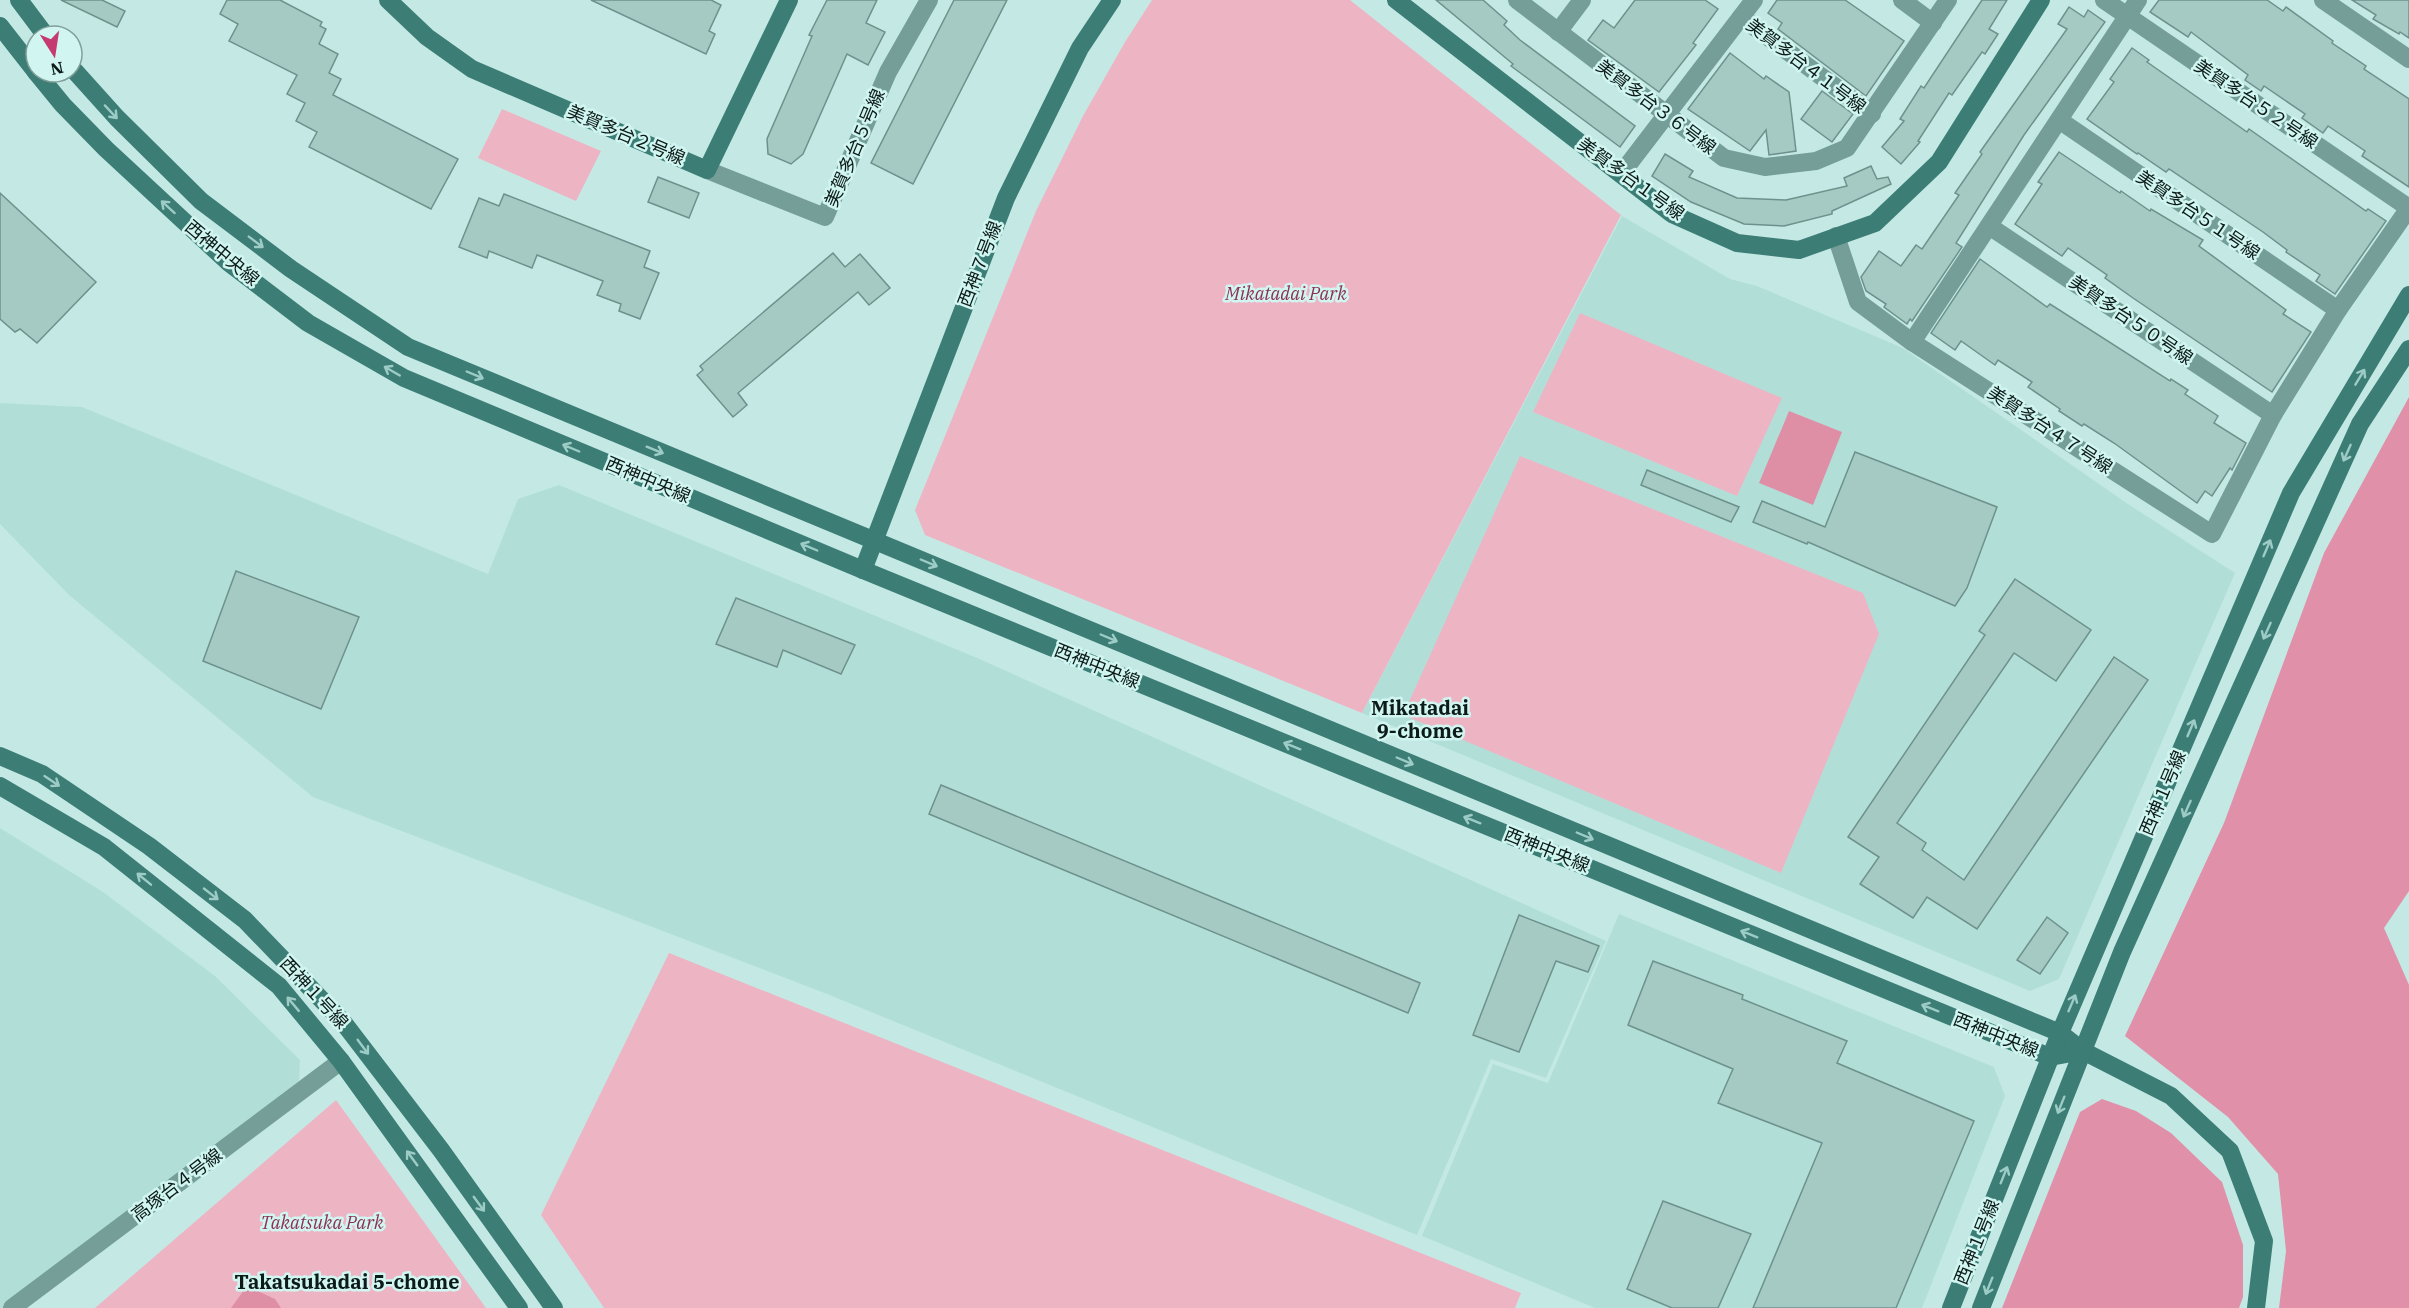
<svg xmlns="http://www.w3.org/2000/svg" width="2409" height="1308" font-family="'IBM Plex Serif','Noto Sans JP',serif">
	<rect width="100%" height="100%" fill="#c4e9e4"/>
	<!-- built -->
	<g fill="#b1dfd8">
		<polygon points="1622,216 1730,279 1757,286 1903,348 2128,504 2235,573 2059,979 2030,991 1362,713"/>
		<polygon points="0,403 82,407 488,574 518,499 559,485 975,657 1606,941 1546,1078 1491,1059 1417,1235 827,994 313,797 69,595 0,524"/>
		<polygon points="0,828 103,892 215,976 300,1060 299,1085 25,1308 0,1308"/>
		<polygon points="1619,914 1994,1067 2005,1096 1922,1308 1595,1308 1422,1236 1493,1064 1548,1083"/>
	</g>
	<!-- green -->
	<g fill="#edb5c4">
		<polygon points="1152,0 1350,0 1621,215 1362,713 925,535 915,510 1036,211 1083,116 1125,42"/>
		<polygon points="502,109 601,151 576,201 478,158"/>
		<polygon points="1580,313 1782,398 1737,496 1533,412"/>
		<polygon points="1520,456 1863,593 1879,634 1781,873 1403,715"/>
		<polygon points="669,953 1521,1293 1515,1308 604,1308 541,1215"/>
		<polygon points="336,1100 486,1308 95,1308"/>
	</g>
	<!-- forest -->
	<g fill="#e090a8">
		<polygon points="2409,397 2409,891 2384,928 2409,985 2409,1308 2279,1308 2286,1251 2278,1174 2228,1117 2125,1036 2224,823 2324,553"/>
		<polygon points="2102,1099 2136,1111 2171,1133 2222,1182 2243,1245 2243,1297 2239,1308 2002,1308 2080,1112"/>
	</g>
	<!-- water -->
	<g fill="#de8fa6">
		<polygon points="1789,411 1842,432 1813,505 1759,483"/>
		<polygon points="247,1286 275,1299 281,1308 231,1308"/>
	</g>
	<!-- building -->
	<g fill="#a5cac4" stroke="#6e918c" stroke-width="1.5">
		<polygon points="61,0 102,0 125,11 117,27"/>
		<polygon points="227,0 280,0 322,22 320,26 326,29 319,44 338,54 329,73 341,79 333,95 458,159 431,209 309,147 317,132 296,121 305,103 287,94 297,75 229,41 238,24 220,14"/>
		<polygon points="591,0 711,0 721,5 709,31 715,34 706,54"/>
		<polygon points="827,0 877,0 866,23 885,32 868,65 847,54 803,154 791,164 768,154 767,139 812,36 809,35"/>
		<polygon points="954,0 1007,0 913,184 871,163"/>
		<polygon points="1436,0 1483,0 1507,21 1504,25 1520,40 1635,126 1620,147 1511,66 1513,64"/>
		<polygon points="1635,0 1705,0 1718,9 1693,43 1696,45 1659,92 1588,40 1603,20 1614,28"/>
		<polygon points="1777,0 1845,0 1904,41 1866,96 1778,29 1782,23 1768,13"/>
		<polygon points="1982,0 2007,0 1989,29 1998,34 1985,54 1982,52 1952,95 1949,93 1918,141 1920,142 1901,164 1882,147 1904,121 1900,119 1921,86 1924,88"/>
		<polygon points="2159,0 2267,0 2283,11 2286,7 2333,41 2332,43 2366,66 2364,69 2409,99 2409,187 2362,156 2365,151 2328,126 2323,133 2302,118 2305,114 2264,86 2261,91 2245,80 2248,75 2191,32 2188,37 2150,12"/>
		<polygon points="2352,0 2409,0 2409,38 2400,32 2399,34 2373,19 2376,15"/>
		<polygon points="2069,7 2084,17 2088,10 2105,22 2024,135 1956,243 1962,247 1912,321 1910,319 1907,324 1884,307 1886,304 1866,291 1861,277 1879,251 1901,266 1916,245 1922,249 1959,195 1955,193 1982,154 1980,152 2067,29 2058,24"/>
		<polygon points="2132,48 2149,60 2147,62 2247,132 2249,129 2366,211 2368,209 2386,221 2335,294 2316,281 2320,275 2286,252 2287,250 2263,232 2169,169 2166,172 2138,153 2137,154 2087,119 2114,82 2110,79"/>
		<polygon points="1730,53 1764,79 1766,76 1789,92 1796,151 1769,155 1766,130 1750,151 1688,109"/>
		<polygon points="1822,91 1853,114 1832,142 1801,119"/>
		<polygon points="2059,152 2120,193 2121,191 2150,211 2151,209 2203,240 2199,246 2286,310 2283,314 2311,332 2272,392 2133,298 2105,278 2107,275 2068,248 2062,256 2015,224 2042,184 2038,182"/>
		<polygon points="1665,154 1693,171 1689,177 1737,198 1786,200 1847,186 1844,178 1871,166 1877,179 1888,177 1891,184 1832,211 1832,214 1784,226 1744,224 1691,202 1652,176"/>
		<polygon points="658,177 699,193 689,218 648,202"/>
		<polygon points="0,193 96,282 37,343 20,329 15,332 0,319"/>
		<polygon points="504,194 650,251 644,267 659,273 640,319 619,311 621,304 597,295 603,281 537,255 532,268 489,251 487,258 459,247 479,198 499,206"/>
		<polygon points="833,253 845,267 860,254 890,288 869,305 858,292 738,393 747,405 733,417 697,375 703,370 700,366"/>
		<polygon points="1980,259 2047,307 2050,304 2170,381 2171,379 2188,390 2185,394 2218,416 2214,423 2246,443 2232,470 2230,468 2212,496 2205,491 2197,503 2114,443 2084,424 2082,426 2059,411 2060,409 2028,387 2032,382 1998,360 1995,365 1961,341 1955,350 1931,333"/>
		<polygon points="1855,452 1997,507 1967,588 1955,606 1808,542 1807,544 1753,522 1762,501 1825,527"/>
		<polygon points="1647,470 1739,507 1731,522 1641,485"/>
		<polygon points="236,571 359,617 321,709 203,661"/>
		<polygon points="2015,579 2091,630 2056,681 2014,653 1897,823 1926,843 1922,850 1964,880 2114,657 2148,680 1977,929 1927,897 1913,918 1860,884 1879,857 1848,837 1985,635 1979,631"/>
		<polygon points="736,598 855,645 841,674 783,650 777,667 716,644"/>
		<polygon points="941,785 1420,983 1408,1013 929,814"/>
		<polygon points="1519,915 1599,946 1588,972 1556,961 1519,1052 1473,1035"/>
		<polygon points="2047,917 2068,933 2040,974 2017,960"/>
		<polygon points="1653,961 1743,995 1742,999 1847,1041 1837,1063 1974,1121 1896,1308 1753,1308 1822,1143 1718,1103 1733,1069 1628,1025"/>
		<polygon points="1663,1201 1751,1234 1718,1308 1672,1308 1627,1289"/>
	</g>
	<g fill="none" stroke-linecap="round" stroke-linejoin="round">
		<!-- street -->
		<g stroke="#759e98" stroke-width="18">
			<polyline points="1517,0 1724,158 1765,167 1816,161 1847,148 1948,0"/>
			<polyline points="1902,0 1933,23"/>
			<polyline points="2104,0 2409,208"/>
			<polyline points="2138,0 1912,342 2212,534 2273,415 2338,310 2409,208"/>
			<polyline points="2323,0 2409,59"/>
			<polyline points="1741,17 1872,114"/>
			<polyline points="1558,32 1582,0"/>
			<polyline points="2059,120 2338,310"/>
			<polyline points="707,170 825,217 888,72 929,0"/>
			<polyline points="1621,174 1754,0"/>
			<polyline points="1989,226 2273,415"/>
			<polyline points="1836,236 1858,302 1912,342"/>
			<polyline points="12,1308 341,1061"/>
		</g>
		<!-- secondary -->
		<g stroke="#3c7d76" stroke-width="18">
			<polyline points="19,0 46,36"/>
			<polyline points="388,0 427,37 472,69 707,170 789,0"/>
			<polyline points="1396,0 1672,214 1737,243 1799,250 1875,223 1939,162 2041,0"/>
			<polyline points="0,26 36,72"/>
			<polyline points="72,68 117,118 201,201 291,269 408,347 2060,1033 2083,1051 2171,1096 2230,1151 2264,1241 2256,1308"/>
			<polyline points="36,72 63,105 106,149 228,262 308,323 404,378 863,570 2050,1057 2083,1051"/>
			<polyline points="863,570 1006,198 1080,48 1112,0"/>
			<polyline points="0,756 42,774 149,846 245,920 343,1022 441,1150 554,1308"/>
			<polyline points="0,786 104,847 279,986 341,1061 519,1308"/>
			<polyline points="1951,1308 2060,1033 2291,493 2409,295"/>
			<polyline points="1981,1308 2122,952 2360,424 2409,349"/>
		</g>
	</g>
	<!-- one-way arrows -->
	<defs><path id="oneway-shaft" d="M-6 0H5M1.5-3L5.5 0L1.5 3" fill="none" stroke-width="1.6" stroke-linecap="round" stroke-linejoin="round" transform="scale(1.5)"/></defs>
	<g stroke="#9dccc6">
		<use href="#oneway-shaft" transform="translate(111 112) rotate(47)"/>
		<use href="#oneway-shaft" transform="translate(168 207) rotate(-138)"/>
		<use href="#oneway-shaft" transform="translate(256 242) rotate(37)"/>
		<use href="#oneway-shaft" transform="translate(392 371) rotate(-150)"/>
		<use href="#oneway-shaft" transform="translate(475 375) rotate(23)"/>
		<use href="#oneway-shaft" transform="translate(2360 377) rotate(-59)"/>
		<use href="#oneway-shaft" transform="translate(571 448) rotate(-157)"/>
		<use href="#oneway-shaft" transform="translate(655 450) rotate(22)"/>
		<use href="#oneway-shaft" transform="translate(2347 453) rotate(114)"/>
		<use href="#oneway-shaft" transform="translate(809 547) rotate(-157)"/>
		<use href="#oneway-shaft" transform="translate(2267 548) rotate(-67)"/>
		<use href="#oneway-shaft" transform="translate(929 563) rotate(23)"/>
		<use href="#oneway-shaft" transform="translate(2267 631) rotate(114)"/>
		<use href="#oneway-shaft" transform="translate(1109 638) rotate(23)"/>
		<use href="#oneway-shaft" transform="translate(2191 728) rotate(-67)"/>
		<use href="#oneway-shaft" transform="translate(1292 746) rotate(-158)"/>
		<use href="#oneway-shaft" transform="translate(1405 761) rotate(23)"/>
		<use href="#oneway-shaft" transform="translate(52 781) rotate(34)"/>
		<use href="#oneway-shaft" transform="translate(2187 809) rotate(114)"/>
		<use href="#oneway-shaft" transform="translate(1472 820) rotate(-158)"/>
		<use href="#oneway-shaft" transform="translate(1585 836) rotate(23)"/>
		<use href="#oneway-shaft" transform="translate(144 879) rotate(-141)"/>
		<use href="#oneway-shaft" transform="translate(211 894) rotate(38)"/>
		<use href="#oneway-shaft" transform="translate(1749 934) rotate(-158)"/>
		<use href="#oneway-shaft" transform="translate(2072 1003) rotate(-67)"/>
		<use href="#oneway-shaft" transform="translate(293 1004) rotate(-130)"/>
		<use href="#oneway-shaft" transform="translate(1930 1008) rotate(-158)"/>
		<use href="#oneway-shaft" transform="translate(363 1047) rotate(53)"/>
		<use href="#oneway-shaft" transform="translate(2061 1105) rotate(112)"/>
		<use href="#oneway-shaft" transform="translate(412 1158) rotate(-126)"/>
		<use href="#oneway-shaft" transform="translate(2004 1175) rotate(-68)"/>
		<use href="#oneway-shaft" transform="translate(479 1204) rotate(54)"/>
		<use href="#oneway-shaft" transform="translate(1989 1286) rotate(112)"/>
	</g>
	<g text-anchor="middle" stroke-width="5" stroke-linejoin="round" paint-order="stroke">
		<!-- street labels -->
		<g font-size="18" fill="#0c1a18" stroke="#d1f6f1">
			<text transform="translate(1806 66) rotate(37)" y="6">美賀多台４１号線</text>
			<text transform="translate(2256 104) rotate(34)" y="6">美賀多台５２号線</text>
			<text transform="translate(1656 107) rotate(37)" y="6">美賀多台３６号線</text>
			<text transform="translate(626 135) rotate(23)" y="6">美賀多台２号線</text>
			<text transform="translate(855 148) rotate(-67)" y="6">美賀多台５号線</text>
			<text transform="translate(1631 179) rotate(36)" y="6">美賀多台１号線</text>
			<text transform="translate(2198 215) rotate(34)" y="6">美賀多台５１号線</text>
			<text transform="translate(222 253) rotate(40)" y="6">西神中央線</text>
			<text transform="translate(980 264) rotate(-69)" y="6">西神７号線</text>
			<text transform="translate(2131 320) rotate(34)" y="6">美賀多台５０号線</text>
			<text transform="translate(2050 430) rotate(33)" y="6">美賀多台４７号線</text>
			<text transform="translate(648 480) rotate(23)" y="6">西神中央線</text>
			<text transform="translate(1097 666) rotate(22)" y="6">西神中央線</text>
			<text transform="translate(2163 793) rotate(-67)" y="6">西神１号線</text>
			<text transform="translate(1547 850) rotate(22)" y="6">西神中央線</text>
			<text transform="translate(314 993) rotate(47)" y="6">西神１号線</text>
			<text transform="translate(1996 1035) rotate(22)" y="6">西神中央線</text>
			<text transform="translate(177 1185) rotate(-37)" y="6">高塚台４号線</text>
			<text transform="translate(1977 1242) rotate(-68)" y="6">西神１号線</text>
		</g>
		<!-- park labels -->
		<g font-size="18" font-style="italic" fill="#8d3053" stroke="#d1f6f1">
			<text x="1286" y="300">Mikatadai Park</text>
			<text x="322" y="1229">Takatsuka Park</text>
		</g>
		<!-- neighbourhood labels -->
		<g font-size="20" font-weight="bold" fill="#0c1a18" stroke="#d1f6f1">
			<text x="1420" y="715">Mikatadai<tspan x="1420" dy="23">9-chome</tspan></text>
			<text x="347" y="1289">Takatsukadai 5-chome</text>
		</g>
	</g>
	<!-- north arrow -->
	<g transform="translate(54 54) rotate(168)"><circle r="28" fill="#d1f6f1" stroke="#829e9a" stroke-width="1.5"/>
	<path d="M0-4.5L10 22L0 15L-10 22Z" fill="#c43a71"/>
	<text y="-9" font-size="16" font-weight="bold" text-anchor="middle" fill="#0c1a18">N</text>
	</g>
</svg>
